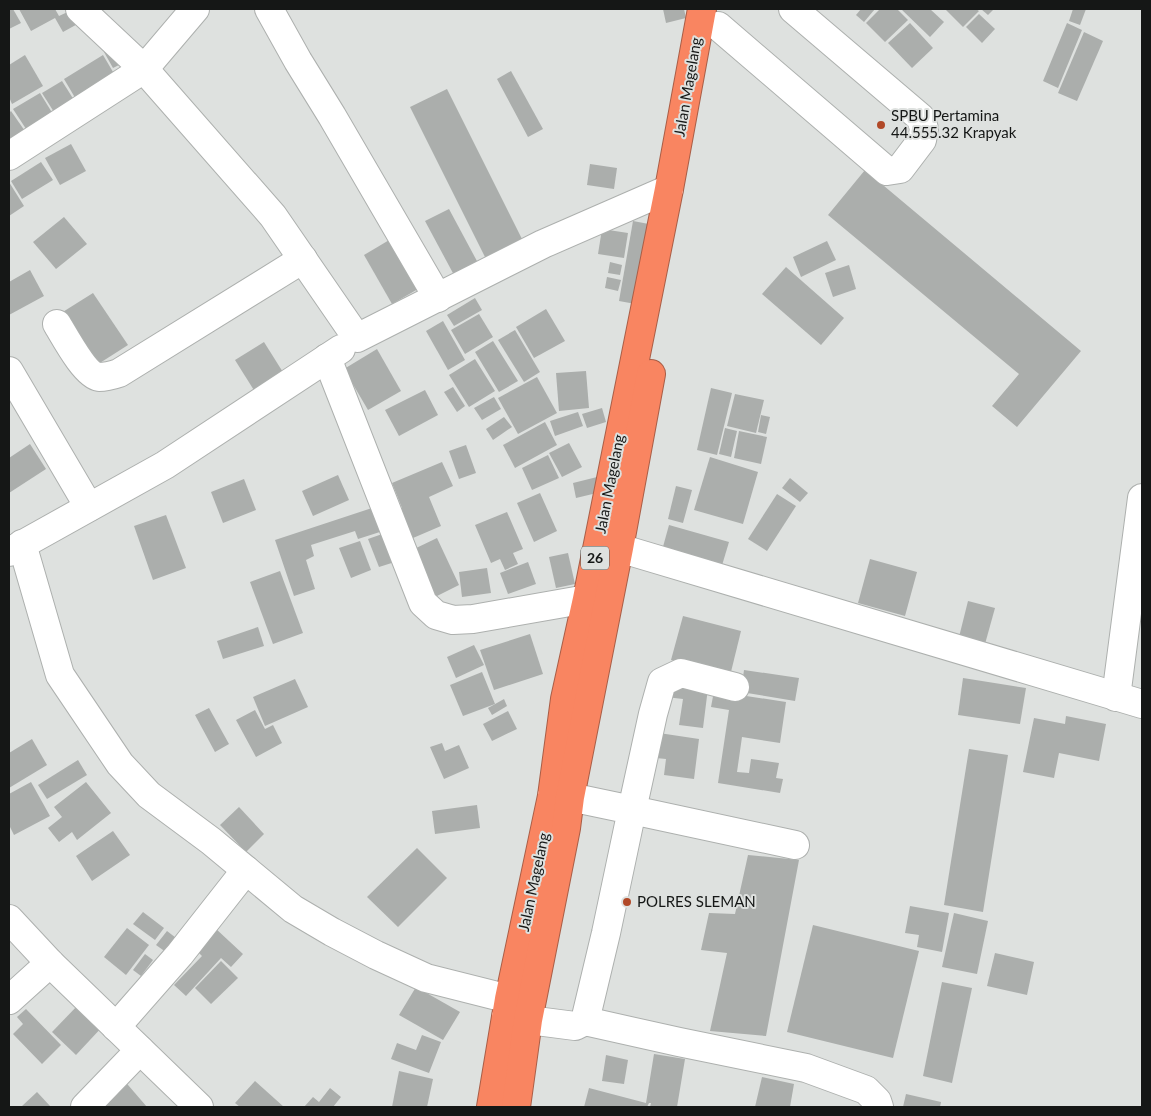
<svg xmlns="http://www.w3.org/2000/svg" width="1151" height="1116" font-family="Lato,sans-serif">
	<rect width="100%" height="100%" fill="#dee1df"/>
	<!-- building -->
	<g fill="#abaeac">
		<polygon points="9,9 13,9 21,23 9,29"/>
		<polygon points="19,9 55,9 59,16 74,9 83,21 63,32 55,18 31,31"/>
		<polygon points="663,9 684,9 686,18 666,23"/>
		<polygon points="861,9 875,9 864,22 856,15"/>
		<polygon points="880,9 897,9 908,20 885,42 866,23"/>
		<polygon points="901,9 930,9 944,22 930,37"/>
		<polygon points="945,9 976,9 979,11 963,27"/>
		<polygon points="981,9 994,9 988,15"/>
		<polygon points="1073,9 1086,9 1080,25 1069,21"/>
		<polygon points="979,14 995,29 982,43 966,27"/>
		<polygon points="910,23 933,48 912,68 888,43"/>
		<polygon points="1067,23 1082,30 1058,88 1043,81"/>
		<polygon points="1084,32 1103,41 1077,101 1058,93"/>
		<polygon points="111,48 121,64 113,68 104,52"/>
		<polygon points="25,55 43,86 12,104 9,97 9,65"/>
		<polygon points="103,55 116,77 77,101 64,79"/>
		<polygon points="511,71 543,129 528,137 497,79"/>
		<polygon points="62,81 79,108 59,120 42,93"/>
		<polygon points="447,89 525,245 488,263 410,107"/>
		<polygon points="40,93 56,119 30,135 13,109"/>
		<polygon points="11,111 27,134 12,144 9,139 9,113"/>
		<polygon points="71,144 86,171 60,185 45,158"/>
		<polygon points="41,162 53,180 22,199 11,181"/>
		<polygon points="590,164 617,168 614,189 587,185"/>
		<polygon points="865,170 1081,351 1017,427 992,406 1019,374 828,215"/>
		<polygon points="9,182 24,206 9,216"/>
		<polygon points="449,209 478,263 454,275 425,221"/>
		<polygon points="64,217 87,244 56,269 33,242"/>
		<polygon points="633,221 654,225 641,305 619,301"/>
		<polygon points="602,229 628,233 624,258 598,254"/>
		<polygon points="396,236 425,285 392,304 364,255"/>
		<polygon points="827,241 836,260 801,277 793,257"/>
		<polygon points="610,262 622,265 620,275 608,273"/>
		<polygon points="849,265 856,289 833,297 825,273"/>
		<polygon points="786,267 844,318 821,345 762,294"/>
		<polygon points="30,270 44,296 9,315 9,282"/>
		<polygon points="607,277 621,280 618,291 605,288"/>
		<polygon points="93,293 128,345 92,368 58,315"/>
		<polygon points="475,298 482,310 454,326 447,315"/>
		<polygon points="546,309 565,341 534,358 516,327"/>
		<polygon points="479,314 493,337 465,354 451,330"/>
		<polygon points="443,321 465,360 448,370 426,331"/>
		<polygon points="515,330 540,372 524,382 498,340"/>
		<polygon points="493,341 518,381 499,392 475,352"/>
		<polygon points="264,342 286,377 257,395 235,360"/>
		<polygon points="377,349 401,391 368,410 344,369"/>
		<polygon points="475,359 495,391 469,407 449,375"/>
		<polygon points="586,371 589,408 559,411 556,373"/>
		<polygon points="537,377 557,413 518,434 498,398"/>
		<polygon points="453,387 465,406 457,412 444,392"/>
		<polygon points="711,388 732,393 717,455 697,450"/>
		<polygon points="425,390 438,415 399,436 385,410"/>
		<polygon points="735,394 764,400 756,433 727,426"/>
		<polygon points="494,397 501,409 482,420 474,408"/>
		<polygon points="602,408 606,422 587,428 582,414"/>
		<polygon points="578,412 583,426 555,436 550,421"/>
		<polygon points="761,415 770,417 766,434 758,432"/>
		<polygon points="504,417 512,427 493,440 486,429"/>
		<polygon points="545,422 557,445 515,468 503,445"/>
		<polygon points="725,428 737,431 731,457 719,454"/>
		<polygon points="739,431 767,437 761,464 734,458"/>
		<polygon points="569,443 582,467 562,477 549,453"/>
		<polygon points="30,444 46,469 9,493 9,458"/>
		<polygon points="466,445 476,473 459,479 449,451"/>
		<polygon points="548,455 559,478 532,490 522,468"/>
		<polygon points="710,457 758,472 743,524 694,510"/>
		<polygon points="442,462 453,486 429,497 441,526 406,541 394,511 402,508 392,483"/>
		<polygon points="338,475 349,500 313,516 302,491"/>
		<polygon points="597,477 601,492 576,498 573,483"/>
		<polygon points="790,478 808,493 800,502 782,488"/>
		<polygon points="244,479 256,510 223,523 211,492"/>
		<polygon points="676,486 692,490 683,523 668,519"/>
		<polygon points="540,493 557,531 534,542 517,503"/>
		<polygon points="777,494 796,506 767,551 748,539"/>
		<polygon points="375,507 383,531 358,539 355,531 311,545 314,556 306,560 315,589 294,596 275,540"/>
		<polygon points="507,512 523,549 513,553 518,564 505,570 500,559 491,563 475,525"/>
		<polygon points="166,515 186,568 153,580 134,526"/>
		<polygon points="669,525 729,542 720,572 661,554"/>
		<polygon points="388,532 398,561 379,567 368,539"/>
		<polygon points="437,538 459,585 433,598 410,551"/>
		<polygon points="360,541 371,570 351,578 339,548"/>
		<polygon points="568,553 575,584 556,588 549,557"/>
		<polygon points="870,559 917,572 905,616 858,603"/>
		<polygon points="528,562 536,584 508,594 500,573"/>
		<polygon points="487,568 491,593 462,597 459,572"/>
		<polygon points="280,571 303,633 273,644 250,582"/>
		<polygon points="968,601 995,608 985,644 959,637"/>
		<polygon points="683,616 741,631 730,676 671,660"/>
		<polygon points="258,627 264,646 223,659 217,641"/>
		<polygon points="530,634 543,674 494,690 480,650"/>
		<polygon points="474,645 484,665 456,678 447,657"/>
		<polygon points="744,670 799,678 795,701 741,692"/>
		<polygon points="482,672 495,704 463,716 450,685"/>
		<polygon points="963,678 1026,688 1020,724 958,715"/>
		<polygon points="295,679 308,707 265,726 253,697"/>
		<polygon points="668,682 708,688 703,728 679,725 683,699 666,697"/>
		<polygon points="714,691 786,702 780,743 742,737 737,772 749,773 751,759 779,763 776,778 783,779 780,793 718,783 729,710 711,707"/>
		<polygon points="504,699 507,706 492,715 488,708"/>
		<polygon points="209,708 229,744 215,752 195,715"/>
		<polygon points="255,710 265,729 273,725 282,743 256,757 236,720"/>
		<polygon points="508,711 517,729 492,741 483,724"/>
		<polygon points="1066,716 1106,724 1099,761 1059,753 1054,778 1023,772 1034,718 1065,724"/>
		<polygon points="659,733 699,739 694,779 664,775 666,759 656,758"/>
		<polygon points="32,739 47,765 9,788 9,753"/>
		<polygon points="442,743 445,751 459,745 469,768 444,779 430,747"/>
		<polygon points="969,749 1008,755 983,912 944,905"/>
		<polygon points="78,760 87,775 47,799 38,785"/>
		<polygon points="31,782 50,816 14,835 9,825 9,794"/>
		<polygon points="86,782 111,813 77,840 72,832 59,842 48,828 62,817 54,807"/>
		<polygon points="477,805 480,828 435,834 432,811"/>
		<polygon points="239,807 264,834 246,852 220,825"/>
		<polygon points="113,831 130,855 92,881 76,856"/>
		<polygon points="417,848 447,878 398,927 367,897"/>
		<polygon points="748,855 799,860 766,1036 710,1031 727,953 701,950 709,913 735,914"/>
		<polygon points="910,906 949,913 942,952 917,947 919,935 905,933"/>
		<polygon points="143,912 164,928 155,940 133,924"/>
		<polygon points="954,913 988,921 977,974 942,967"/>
		<polygon points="813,925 919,951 893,1058 787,1032"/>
		<polygon points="127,928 149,945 126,975 104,957"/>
		<polygon points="215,928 243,954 231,967 221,958 186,996 174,985 202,956 195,949"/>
		<polygon points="167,931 180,941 170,955 156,945"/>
		<polygon points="995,953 1034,962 1027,995 987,986"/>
		<polygon points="145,954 153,960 141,976 133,970"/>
		<polygon points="221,961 238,978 211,1004 195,988"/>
		<polygon points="942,982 972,988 952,1083 923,1076"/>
		<polygon points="416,987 460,1012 443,1040 399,1015"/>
		<polygon points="80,1003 103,1026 76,1055 52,1032"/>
		<polygon points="26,1009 61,1045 42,1064 13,1034 23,1024 17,1017"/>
		<polygon points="422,1035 441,1042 429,1073 391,1059 397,1043 416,1050"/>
		<polygon points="654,1054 685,1059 677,1107 650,1107 651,1103 649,1103 647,1107 584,1107 589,1088 646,1103"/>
		<polygon points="606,1055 628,1060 624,1084 602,1081"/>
		<polygon points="399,1071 433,1079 427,1107 392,1107"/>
		<polygon points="762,1077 794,1084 790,1107 755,1107"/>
		<polygon points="122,1078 147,1107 88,1107"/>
		<polygon points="255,1081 284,1107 240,1107 235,1103"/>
		<polygon points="330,1088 341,1097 333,1107 304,1107 313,1097 319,1102"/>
		<polygon points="37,1092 51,1107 21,1107"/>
		<polygon points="906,1094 941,1102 940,1107 903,1107"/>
	</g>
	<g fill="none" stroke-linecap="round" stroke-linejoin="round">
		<!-- minor casing -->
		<g stroke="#adb0ae" stroke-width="30">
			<g id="minor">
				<polyline points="80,9 144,69 273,216 357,338 543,244 669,189"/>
				<polyline points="269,9 298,61 332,116 438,298"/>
				<polyline points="718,26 887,171 900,169 922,140 924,129 921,118 793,9"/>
				<polyline points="9,156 144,69 195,9"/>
				<path d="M57 324C65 337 85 375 99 377 106 377 113 375 119 373L303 259"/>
				<polyline points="327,358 423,603 436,615 453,620 473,619 587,599"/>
				<polyline points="9,371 89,507"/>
				<polyline points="22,544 60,675 120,764 149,795 211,841 293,909 332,932 376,955 426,978 509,999"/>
				<polyline points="619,548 1142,704"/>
				<polyline points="9,552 165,465 341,349"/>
				<polyline points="735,687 681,673 662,682 653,714 632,810 795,845"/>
				<polyline points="1116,697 1142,498"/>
				<polyline points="9,919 50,963 199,1107"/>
				<polyline points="9,1000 50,963"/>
				<polyline points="506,1017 575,1026 585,1021 606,933 632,810 570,797 552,796"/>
				<polyline points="585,1021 679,1042 806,1068 866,1090 877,1101 879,1107"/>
				<polyline points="116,1027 180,954 246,870"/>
				<polyline points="85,1107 140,1050"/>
			</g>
		</g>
		<!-- highway casing -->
		<g stroke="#a95e47" stroke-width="30">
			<g id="highway">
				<polyline points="491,1107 509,999 552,796 565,699 587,599 669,189 702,9"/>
				<polyline points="516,1107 528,1020 566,828 570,797 619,548 651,374"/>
			</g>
		</g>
		<!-- minor -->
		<use href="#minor" stroke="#fff" stroke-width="28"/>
		<!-- highway -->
		<use href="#highway" stroke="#f98561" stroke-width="28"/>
	</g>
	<!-- markers -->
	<g fill="#b14928" stroke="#dee1df" stroke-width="2">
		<circle cx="881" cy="125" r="5"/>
		<circle cx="627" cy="902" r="5"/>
	</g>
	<g text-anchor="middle" stroke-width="4" stroke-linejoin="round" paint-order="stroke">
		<!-- shield labels -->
		<rect fill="#dee1df" stroke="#515452" stroke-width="1" x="581" y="546.5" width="28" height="23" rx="4"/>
		<g font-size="14" font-weight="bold" fill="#151716">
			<text x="595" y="563">26</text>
		</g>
		<!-- street labels -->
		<g font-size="15" fill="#151716" stroke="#dee1df">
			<text transform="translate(688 87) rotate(-80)" y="5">Jalan Magelang</text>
			<text transform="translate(610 484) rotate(-79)" y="5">Jalan Magelang</text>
			<text transform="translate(534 882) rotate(-78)" y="5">Jalan Magelang</text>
		</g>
		<!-- poi labels -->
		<g font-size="15" fill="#151716" stroke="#dee1df" text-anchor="start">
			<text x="891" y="121">SPBU Pertamina<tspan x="891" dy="17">44.555.32 Krapyak</tspan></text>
			<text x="637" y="907">POLRES SLEMAN</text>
		</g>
	</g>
	<!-- border -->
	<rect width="1151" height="1116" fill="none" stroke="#151716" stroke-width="20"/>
</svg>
